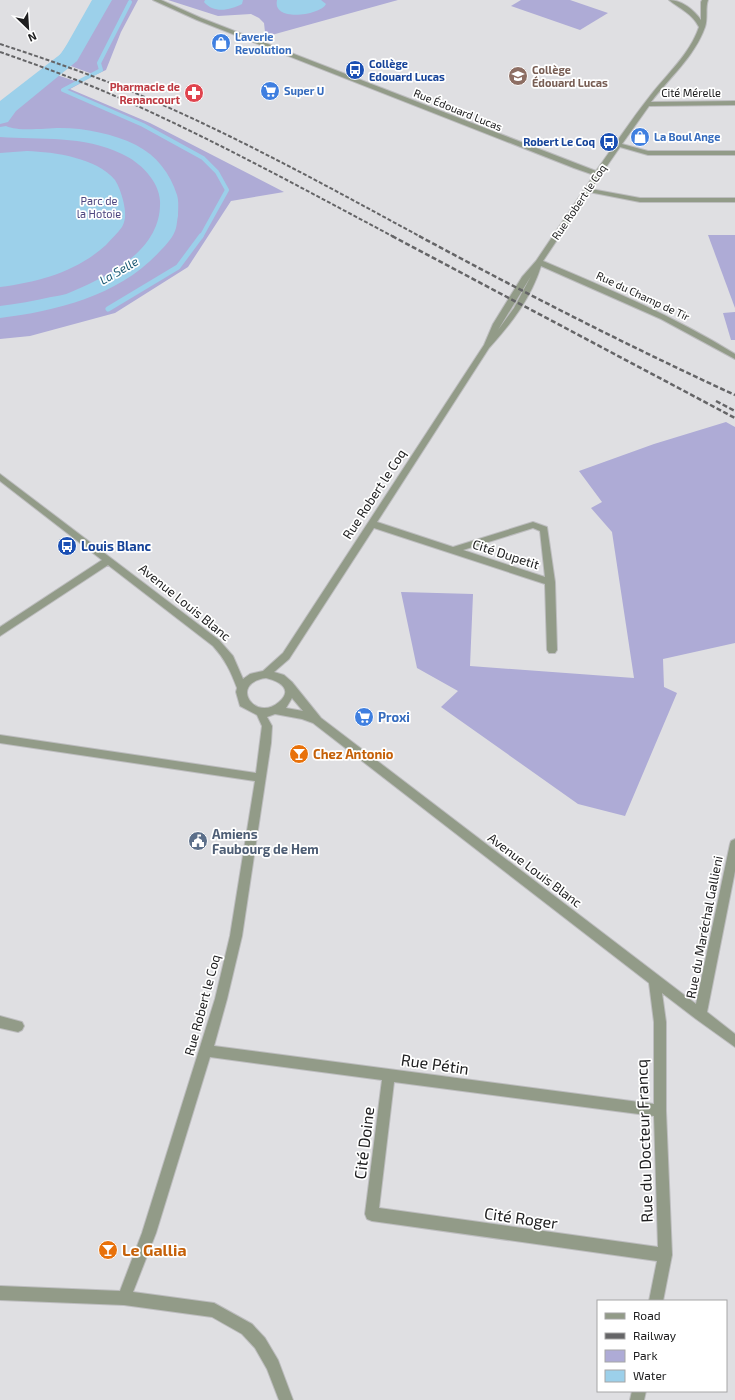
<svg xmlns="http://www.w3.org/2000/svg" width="735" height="1400" font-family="'Exo 2',sans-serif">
	<rect width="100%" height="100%" fill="#dfdfe2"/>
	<!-- green -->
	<g fill="#aeabd6">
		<polygon points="109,0 138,0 121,32 106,70 95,75 68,65 74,62"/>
		<polygon points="168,0 398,0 268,36 265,32 264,23 259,18 251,14 218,16"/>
		<polygon points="521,0 570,0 608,13 580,30 511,6"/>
		<polygon points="54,74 81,83 70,89 150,123 284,192 231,201 188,267 115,313 30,336 0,339 0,122"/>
		<polygon points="708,235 735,235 735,308"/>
		<polygon points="735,312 735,340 731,340 723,313"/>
		<polygon points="726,422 735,427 735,643 663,659 664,687 677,693 625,816 578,804 441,707 458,691 417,668 401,592 473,594 470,666 634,678 612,532 591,508 602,502 579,471 654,444"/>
	</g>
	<!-- water -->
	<g fill="#9cd0ea">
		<polygon points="95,0 109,0 74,62 68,65 58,62 59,56 89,14"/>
		<path d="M205 0H243L242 4C230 10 214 14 204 2Z"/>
		<path d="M277 0H321L326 4C321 15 272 23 277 0Z"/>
		<polygon points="35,77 46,80 11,109 2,123 0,123 0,111"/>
		<path d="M6 126C19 132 45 128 60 128 85 128 114 134 136 145 157 156 170 173 177 195 179 202 178 208 178 216 177 220 177 224 176 228 174 236 167 244 161 250 121 295 57 311 0 318V306C17 304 34 301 51 297 57 296 65 295 71 292 109 276 162 250 160 201 159 181 140 162 122 154 84 135 40 140 0 137V127Z"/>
		<path d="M27 151C55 152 97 158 115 180 119 186 121 193 123 200 125 209 127 218 122 227 118 233 111 239 106 245 76 272 39 282 0 287V153Z"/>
	</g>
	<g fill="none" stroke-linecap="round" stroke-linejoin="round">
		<!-- stream-far1 -->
		<polyline stroke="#9cd0ea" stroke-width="4" points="130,2 99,63 101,70 63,90 143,125 203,158 217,172 227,190 201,237"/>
		<!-- stream -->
		<polyline stroke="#9cd0ea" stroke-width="5" points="108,309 178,267 201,236"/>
		<!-- river -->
		<polygon fill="#9cd0ea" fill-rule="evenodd" points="92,0 112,0 77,61 16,111 8,122 0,124 0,101 62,53"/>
		<!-- minor casing -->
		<g stroke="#bdbdbf" stroke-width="2">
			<g id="minor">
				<path d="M153 0H161L201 18 596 171C614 146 631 120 650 96 667 74 690 54 699 27 692 13 680 9 669 0 682 0 694 10 701 20V2L702 0H708C705 8 708 18 705 27 695 56 669 78 651 102L735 101V105L649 106 622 144 648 151H735V155H648L620 147 591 189 640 198H735V202H640L589 192 543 261C609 289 674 316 735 354V359L661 319 541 266C531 298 511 324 489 348L377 522 453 547 533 522 547 527 555 582 557 650 555 653H549L547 650 545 584 374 528 289 659 274 672 284 675 292 682 321 718 696 1004 730 844 731 841 735 839V871L707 1012 735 1034V1047L696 1019 662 993 666 1022V1111L672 1255 663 1301H649L657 1261 372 1221 367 1219 365 1214 382 1080 210 1057 156 1233 133 1292 214 1303 252 1324 265 1338 278 1360 293 1400H279L267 1369 255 1348 242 1334 212 1317 124 1305 0 1300V1286L120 1291 142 1233 215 999 230 936 255 781 0 743V735L256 773 262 726 257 715 240 706 236 692 237 688C231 672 225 659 213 646L108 565 0 636V627L102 560 0 481V474L219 640 233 656 243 679 250 674 263 671 283 653 484 345 493 324 522 277 536 261 594 175 574 168 197 20ZM531 276 514 308 498 330ZM533 528 540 531 545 577 463 550ZM266 678C279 681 294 689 279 702 255 723 228 683 266 678ZM292 698 303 711 286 708ZM275 714 302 719 313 723 649 983 654 1022V1104L214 1046 227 999 242 936 271 743 272 726 267 717ZM394 1082 654 1116 658 1247 379 1208Z"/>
				<polygon points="0,1016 22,1022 24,1026 22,1030 18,1032 0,1028"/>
				<polygon points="632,1391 646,1391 644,1400 630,1400"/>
			</g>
		</g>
		<!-- minor -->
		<use href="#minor" fill="#929b88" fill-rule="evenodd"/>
		<!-- rail-far1 -->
		<g stroke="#656567" stroke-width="2" stroke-dasharray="4 2" stroke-linecap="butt">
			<path d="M0 44C43 58 86 73 128 90 229 132 325 185 421 237"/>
			<path d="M0 52C49 69 97 87 144 109 229 148 311 193 394 237"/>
		</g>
		<!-- rail -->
		<g stroke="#656567" stroke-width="2.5" stroke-dasharray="5 2.5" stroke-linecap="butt">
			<polyline points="392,236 735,418"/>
			<path d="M419 236C523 292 628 346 735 395"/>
			<polyline points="716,401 735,411"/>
		</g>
	</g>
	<!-- icons -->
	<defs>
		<g id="shop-disc" transform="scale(1)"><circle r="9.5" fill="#3f7fe0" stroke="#fff"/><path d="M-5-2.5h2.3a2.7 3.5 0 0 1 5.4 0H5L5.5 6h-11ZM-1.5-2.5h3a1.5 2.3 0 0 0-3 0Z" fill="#fff"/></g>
		<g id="bus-disc" transform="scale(1)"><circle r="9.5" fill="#1a4fb4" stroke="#fff"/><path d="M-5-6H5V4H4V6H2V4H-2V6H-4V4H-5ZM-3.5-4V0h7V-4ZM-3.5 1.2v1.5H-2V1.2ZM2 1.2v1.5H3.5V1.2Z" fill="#fff"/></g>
		<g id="school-disc" transform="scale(1)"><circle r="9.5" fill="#8d6e63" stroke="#fff"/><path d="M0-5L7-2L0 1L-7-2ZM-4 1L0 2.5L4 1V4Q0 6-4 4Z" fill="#fff"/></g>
		<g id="supermarket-disc" transform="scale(1)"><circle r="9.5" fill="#3f7fe0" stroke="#fff"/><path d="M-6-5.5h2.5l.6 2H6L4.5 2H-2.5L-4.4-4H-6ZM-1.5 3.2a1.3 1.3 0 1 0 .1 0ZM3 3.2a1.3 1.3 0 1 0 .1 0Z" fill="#fff"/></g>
		<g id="pharmacy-disc" transform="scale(1)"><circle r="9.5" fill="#e0444e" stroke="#fff"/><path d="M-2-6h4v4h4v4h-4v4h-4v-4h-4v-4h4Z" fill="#fff"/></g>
		<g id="bar-disc" transform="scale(1)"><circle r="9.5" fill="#e8710a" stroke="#fff"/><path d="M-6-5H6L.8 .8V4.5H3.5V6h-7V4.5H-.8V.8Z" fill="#fff"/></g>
		<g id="civic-disc" transform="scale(1)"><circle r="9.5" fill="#5c6f8a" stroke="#fff"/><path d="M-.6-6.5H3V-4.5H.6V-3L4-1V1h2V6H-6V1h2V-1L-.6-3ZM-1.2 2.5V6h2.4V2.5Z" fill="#fff"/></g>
	</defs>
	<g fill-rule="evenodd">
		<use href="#shop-disc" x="221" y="43"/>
		<use href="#bus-disc" x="355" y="70"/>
		<use href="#school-disc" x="518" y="76"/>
		<use href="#supermarket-disc" x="270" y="91"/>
		<use href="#pharmacy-disc" x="194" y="93"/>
		<use href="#shop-disc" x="640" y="137"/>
		<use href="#bus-disc" x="609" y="142"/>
		<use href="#bus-disc" x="67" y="546"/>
		<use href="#supermarket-disc" x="364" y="717"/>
		<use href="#bar-disc" x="299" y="754"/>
		<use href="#civic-disc" x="198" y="841"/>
		<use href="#bar-disc" x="108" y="1250"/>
	</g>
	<g text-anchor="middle" stroke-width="3.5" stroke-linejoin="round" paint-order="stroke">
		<!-- far-shop labels -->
		<g font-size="11" font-weight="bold" fill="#366cbe" stroke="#fff" text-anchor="start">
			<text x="235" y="41">Laverie<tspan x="235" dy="13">Revolution</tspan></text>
			<text x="284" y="95">Super U</text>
			<text x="654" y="141">La Boul Ange</text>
		</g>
		<!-- far-transit labels -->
		<g font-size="11" font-weight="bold" fill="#164399" stroke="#fff" text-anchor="start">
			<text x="369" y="68">Collège<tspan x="369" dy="13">Edouard Lucas</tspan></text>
			<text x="595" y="146" text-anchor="end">Robert Le Coq</text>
		</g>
		<!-- far-education labels -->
		<g font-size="11" font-weight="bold" fill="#785e54" stroke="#fff" text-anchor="start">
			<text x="532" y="74">Collège<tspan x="532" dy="13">Édouard Lucas</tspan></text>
		</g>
		<!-- far-health labels -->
		<g font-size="11" font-weight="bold" fill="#be3a42" stroke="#fff" text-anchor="end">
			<text x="180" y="91">Pharmacie de<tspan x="180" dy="13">Renancourt</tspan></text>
		</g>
		<!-- far-street labels -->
		<g font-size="11" fill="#202021" stroke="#fff">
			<text x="691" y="97">Cité Mérelle</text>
			<text transform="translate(458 110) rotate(22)" y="4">Rue Édouard Lucas</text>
			<text transform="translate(579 202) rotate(-56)" y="4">Rue Robert le Coq</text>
			<text transform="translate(643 296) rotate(25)" y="4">Rue du Champ de Tir</text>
		</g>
		<!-- far-park labels -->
		<g font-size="11" fill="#4d4680" stroke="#fff">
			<text x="99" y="205">Parc de<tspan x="99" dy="13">la Hotoie</tspan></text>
		</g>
		<!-- far-water labels -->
		<g font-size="12" font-style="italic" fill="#1a5974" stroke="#fff">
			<text transform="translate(119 271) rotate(-30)" y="4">La Selle</text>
		</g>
		<!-- street labels -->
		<g font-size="13" fill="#202021" stroke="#fff">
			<text transform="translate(374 494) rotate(-57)" y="5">Rue Robert le Coq</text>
			<text transform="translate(506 554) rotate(18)" y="5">Cité Dupetit</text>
			<text transform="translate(185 602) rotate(39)" y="5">Avenue Louis Blanc</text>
			<text transform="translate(535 870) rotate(37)" y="5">Avenue Louis Blanc</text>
			<text transform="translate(704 927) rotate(-79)" y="5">Rue du Maréchal Gallieni</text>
			<text transform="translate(202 1005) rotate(-75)" y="5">Rue Robert le Coq</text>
		</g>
		<!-- transit labels -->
		<g font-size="13" font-weight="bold" fill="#164399" stroke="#fff" text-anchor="start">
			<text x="81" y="551">Louis Blanc</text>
		</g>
		<!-- shop labels -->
		<g font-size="13" font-weight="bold" fill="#366cbe" stroke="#fff" text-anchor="start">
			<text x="378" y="722">Proxi</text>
		</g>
		<!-- food labels -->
		<g font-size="13" font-weight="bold" fill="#c56008" stroke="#fff" text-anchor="start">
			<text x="313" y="759">Chez Antonio</text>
		</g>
		<!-- service labels -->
		<g font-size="13" font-weight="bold" fill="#4e5e75" stroke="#fff" text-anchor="start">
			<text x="212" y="839">Amiens<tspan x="212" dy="15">Faubourg de Hem</tspan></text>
		</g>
		<!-- near-street labels -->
		<g font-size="16" fill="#202021" stroke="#fff">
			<text transform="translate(435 1064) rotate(8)" y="6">Rue Pétin</text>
			<text transform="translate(644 1141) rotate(-92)" y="6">Rue du Docteur Francq</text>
			<text transform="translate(364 1143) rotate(-83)" y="6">Cité Doine</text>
			<text transform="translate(521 1218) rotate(8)" y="6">Cité Roger</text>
		</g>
		<!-- near-food labels -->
		<g font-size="16" font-weight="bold" fill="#c56008" stroke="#fff" text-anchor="start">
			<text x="122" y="1256">Le Gallia</text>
		</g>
	</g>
	<!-- legend -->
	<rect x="597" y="1300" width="130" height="92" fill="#ffffff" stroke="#a6a6a6"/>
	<rect x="605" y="1313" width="20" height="6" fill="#929b88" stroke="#a6a6a6"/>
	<text x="633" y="1320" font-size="12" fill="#202021">Road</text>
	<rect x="605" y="1333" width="20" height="6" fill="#656567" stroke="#a6a6a6"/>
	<text x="633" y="1340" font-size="12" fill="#202021">Railway</text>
	<rect x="605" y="1350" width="20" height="12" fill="#aeabd6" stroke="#a6a6a6"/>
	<text x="633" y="1360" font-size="12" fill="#202021">Park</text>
	<rect x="605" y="1370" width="20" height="12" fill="#9cd0ea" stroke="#a6a6a6"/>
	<text x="633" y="1380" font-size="12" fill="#202021">Water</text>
	<!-- north arrow -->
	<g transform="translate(28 28) rotate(155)" stroke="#ffffff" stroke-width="3" paint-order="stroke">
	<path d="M0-3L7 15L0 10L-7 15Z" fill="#202021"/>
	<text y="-6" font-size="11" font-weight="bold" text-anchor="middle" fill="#202021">N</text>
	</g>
</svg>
